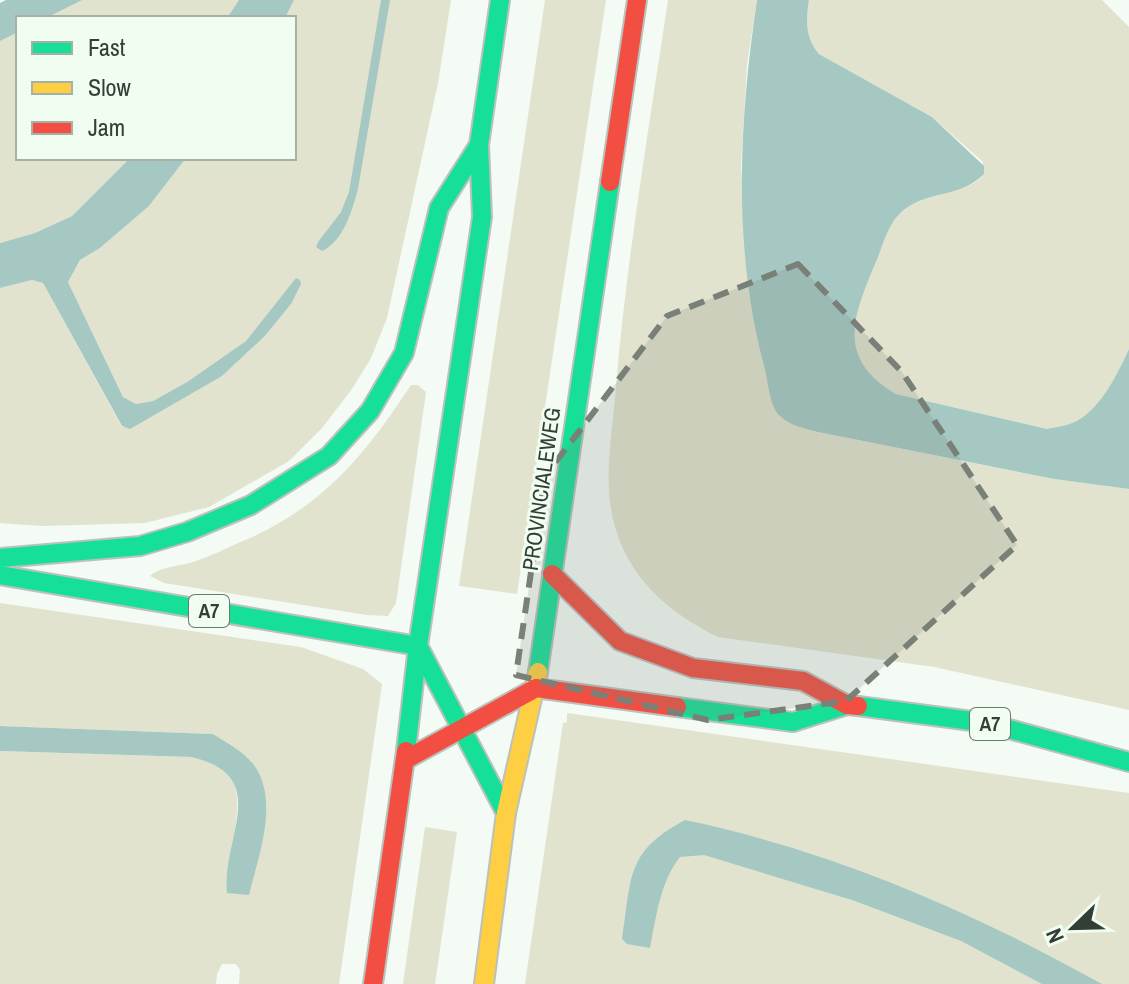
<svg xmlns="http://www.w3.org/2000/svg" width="1129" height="984" font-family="'Archivo Narrow',sans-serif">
	<rect width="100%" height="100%" fill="#f4faf4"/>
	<!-- green -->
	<g fill="#e2e3ce">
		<polygon points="75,0 239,0 227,18 40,18"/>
		<polygon points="294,0 451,0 438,83 387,318 371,358 352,389 322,428 289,461 209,507 145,523 42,526 0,523 0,288 32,280 43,283 122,427 222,376 265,336 291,304 262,322 246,341 187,382 153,401 136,404 123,397 68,282 80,260 100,248 149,206 186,158 294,158 294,18 285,18"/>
		<polygon points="545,0 606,0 517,594 459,586"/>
		<path d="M668 0H757L747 65 741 167 749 294 818 432 1054 479 1129 489V710L934 667 718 637C667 612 626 576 613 519 603 476 613 429 616 386 627 256 649 128 668 0Z"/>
		<path d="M809 0H1102L1129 27V349C1117 374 1100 413 1072 423 1065 426 1055 427 1047 429L896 394C833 356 852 318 876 262 883 243 888 222 905 209 924 195 953 194 974 183L982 177 983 162 932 117 819 54C805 38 806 20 809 0Z"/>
		<polygon points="18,29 18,158 130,158 72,216 35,233 0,243 0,38"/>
		<path d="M411 385H418L426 392 396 603 388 616 367 615 164 583 150 576C163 565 181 567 196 561 210 556 223 550 236 544 320 510 363 458 411 385Z"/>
		<path d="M0 603 301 647 363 669 382 684 339 984H239L240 970 236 964H222L217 974 216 984H0V751L191 757C238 768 241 787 235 830 232 849 230 868 227 887L252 762 213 734 0 726Z"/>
		<polygon points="567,713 1129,793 1129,984 525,984 563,723 567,722"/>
		<polygon points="425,827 457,832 435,984 403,984"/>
	</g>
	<!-- water -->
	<g fill="#a6c8c3">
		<polygon points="6,0 82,0 46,18 18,18 18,32 0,41 0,3"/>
		<polygon points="239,0 294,0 285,18 227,18"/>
		<path d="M381 0H390L358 189C352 210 344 241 322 251L316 247 318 242 341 212 349 192Z"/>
		<path d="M757 0H809C806 20 805 38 819 54L932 117 984 166V174C962 197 929 191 905 209 888 222 884 243 876 262 853 316 835 358 896 394L1047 429C1055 427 1065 426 1072 423 1100 412 1117 374 1129 349V489L1054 479 818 432C804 428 790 426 779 415 770 406 768 383 765 369 732 250 739 121 757 0Z"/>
		<polygon points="130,158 186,158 149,206 100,248 80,260 68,282 123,397 136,404 153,401 187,382 246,341 296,278 300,280 301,284 291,304 265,336 222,376 130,429 122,426 43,283 32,280 0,288 0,243 35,233 72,216"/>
		<path d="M0 726 213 734C227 743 244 752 254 765 280 801 258 857 249 895L227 893C221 838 274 776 191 757L0 751Z"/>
		<path d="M685 820C833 851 971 911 1102 984H1042L961 941 855 901 704 855 680 857C660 882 656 918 650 948L627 944 622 939C632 877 625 852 685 820Z"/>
	</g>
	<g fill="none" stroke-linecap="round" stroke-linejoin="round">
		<!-- fast casing -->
		<g stroke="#bbc1bb" stroke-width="22">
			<g id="fast">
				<polyline points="0,558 140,546 187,532 251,505 329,456 370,411 404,353 439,208 479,145"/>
				<polyline points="0,575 418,646 506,813"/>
				<polyline points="538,672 610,182"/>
				<polyline points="858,706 987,723 1129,762"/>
				<polyline points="677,707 793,722 847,705"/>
				<polyline points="406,751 418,646 482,217 479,145 500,0"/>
			</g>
		</g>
		<!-- slow casing -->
		<g stroke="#bbc1bb" stroke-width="22">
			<polyline id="slow" points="484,984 506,813 538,672"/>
		</g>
		<!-- jam casing -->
		<g stroke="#bbc1bb" stroke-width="22">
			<g id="jam">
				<polyline points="610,182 637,0"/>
				<polyline points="552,574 620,641 693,668 803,681 847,705 858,706"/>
				<polyline points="405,760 536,688 677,707"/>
				<polyline points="373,984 406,751"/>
			</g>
		</g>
		<!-- fast -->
		<use href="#fast" stroke="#16e098" stroke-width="18"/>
		<!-- slow -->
		<use href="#slow" stroke="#ffcf43" stroke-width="18"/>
		<!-- jam -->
		<use href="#jam" stroke="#f24e42" stroke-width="18"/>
	</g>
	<!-- marked area -->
	<path fill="#788078" fill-opacity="0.2" stroke="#788078" stroke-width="6" stroke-dasharray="16 10" stroke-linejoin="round" d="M798 264 902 372 1017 545 846 701 708 720 516 675 545 476 667 316Z"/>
	<g text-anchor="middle" stroke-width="6" stroke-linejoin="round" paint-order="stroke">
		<!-- shield labels -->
		<g fill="#f0fef1" stroke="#6d786e" stroke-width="2">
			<rect x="189" y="595" width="40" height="32" rx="6"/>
			<rect x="970" y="708" width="40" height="32" rx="6"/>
		</g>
		<g font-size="20" font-weight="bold" fill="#353e36">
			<text x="209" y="618">A7</text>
			<text x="990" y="731">A7</text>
		</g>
		<!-- street labels -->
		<g font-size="22" fill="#353e36" stroke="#f0fef1">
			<text transform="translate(541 489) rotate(-82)" y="8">PROVINCIALEWEG</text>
		</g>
	</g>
	<!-- legend -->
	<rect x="16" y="16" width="280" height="144" fill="#f0fef1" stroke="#a5b1a6" stroke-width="2"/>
	<rect x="32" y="42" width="40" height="12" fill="#16e098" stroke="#a5b1a6" stroke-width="2"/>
	<text x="88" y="56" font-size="24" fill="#353e36">Fast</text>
	<rect x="32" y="82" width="40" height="12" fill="#ffcf43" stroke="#a5b1a6" stroke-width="2"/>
	<text x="88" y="96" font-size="24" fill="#353e36">Slow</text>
	<rect x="32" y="122" width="40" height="12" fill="#f24e42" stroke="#a5b1a6" stroke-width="2"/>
	<text x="88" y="136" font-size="24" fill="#353e36">Jam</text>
	<!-- north arrow -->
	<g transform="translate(1073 928) rotate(247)" stroke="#f0fef1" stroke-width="6" paint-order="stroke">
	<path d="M0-6L14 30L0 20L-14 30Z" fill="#353e36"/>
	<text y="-12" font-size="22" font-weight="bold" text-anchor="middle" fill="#353e36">N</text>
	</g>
</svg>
